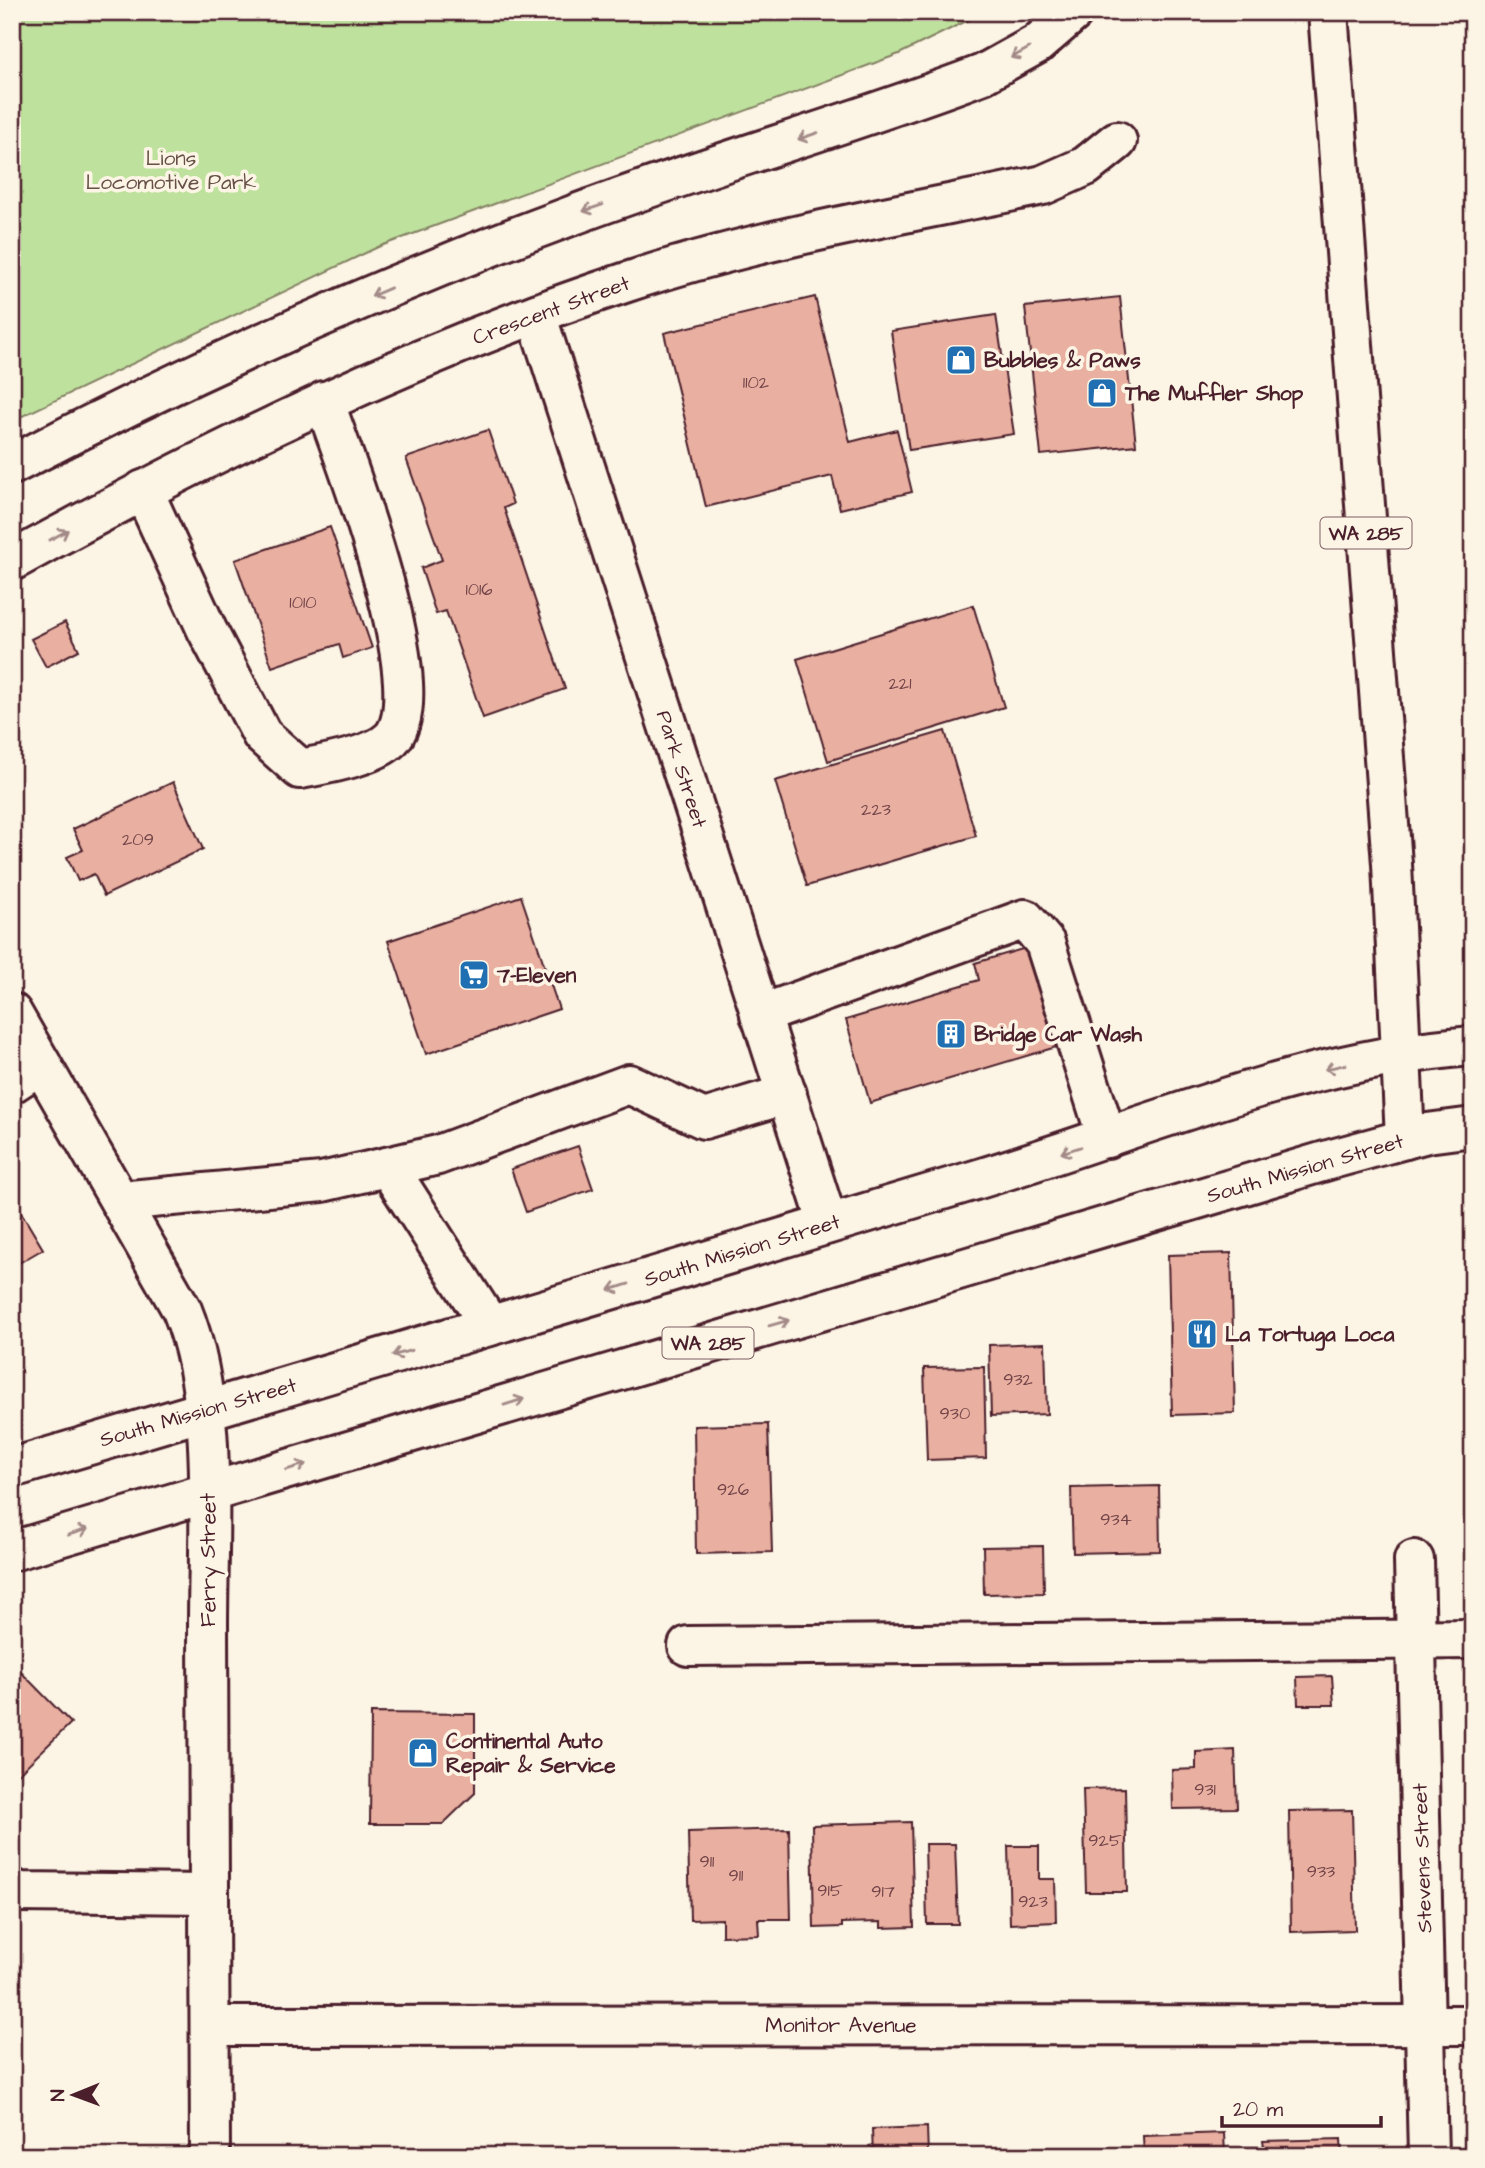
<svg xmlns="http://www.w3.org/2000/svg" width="1485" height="2168" font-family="'Architects Daughter',sans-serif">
	<rect width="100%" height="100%" fill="#fcf5e5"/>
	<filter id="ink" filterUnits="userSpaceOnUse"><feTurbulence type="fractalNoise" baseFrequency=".0143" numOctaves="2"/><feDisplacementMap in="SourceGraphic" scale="14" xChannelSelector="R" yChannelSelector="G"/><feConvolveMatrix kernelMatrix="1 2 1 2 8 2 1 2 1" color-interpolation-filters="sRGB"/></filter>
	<g filter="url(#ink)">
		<!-- green -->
		<polygon fill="#bee29d" stroke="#848064" stroke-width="2" points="12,12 985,12 899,54 378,247 12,421"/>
		<!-- building -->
		<g fill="#e9b0a1" stroke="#4a1f2b" stroke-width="2">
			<polygon points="815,297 850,442 897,430 912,492 840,509 832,476 706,507 664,333"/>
			<polygon points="1120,297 1136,445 1041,455 1025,307"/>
			<polygon points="996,315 1014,434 909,450 891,331"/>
			<polygon points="488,430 513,504 504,508 565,689 483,718 446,611 436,614 421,568 442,560 406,458"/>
			<polygon points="330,527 372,648 343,658 339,644 272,667 235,560"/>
			<polygon points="973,605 1004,707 828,761 797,659"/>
			<polygon points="65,622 79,650 46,667 31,639"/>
			<polygon points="945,731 976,836 807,886 775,781"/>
			<polygon points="173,782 203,849 104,896 94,874 78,881 67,857 83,850 73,829"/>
			<polygon points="521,896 559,1009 426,1054 388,941"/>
			<polygon points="1026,948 1056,1047 870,1103 846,1020 979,980 975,963"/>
			<polygon points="578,1146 593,1189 526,1212 511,1169"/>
			<polygon points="12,1197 43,1249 12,1267"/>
			<polygon points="1231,1253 1235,1413 1172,1415 1168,1255"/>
			<polygon points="1045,1343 1047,1414 991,1416 989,1345"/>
			<polygon points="984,1367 986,1458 927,1460 924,1368"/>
			<polygon points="768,1424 772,1552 696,1554 694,1426"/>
			<polygon points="1159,1486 1160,1551 1073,1553 1071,1488"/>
			<polygon points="1043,1546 1044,1593 984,1594 983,1547"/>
			<polygon points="14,1665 71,1723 12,1780 12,1667"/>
			<polygon points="1332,1676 1334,1705 1298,1705 1297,1677"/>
			<polygon points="371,1713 475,1714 475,1793 443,1824 370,1824"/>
			<polygon points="1235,1750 1237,1808 1173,1809 1172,1770 1196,1769 1196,1752"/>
			<polygon points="1125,1788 1127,1892 1086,1892 1083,1789"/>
			<polygon points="1352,1810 1355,1930 1291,1932 1289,1811"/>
			<polygon points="911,1822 914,1927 881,1928 881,1922 842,1923 842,1927 814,1928 812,1825"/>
			<polygon points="789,1829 791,1919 758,1919 759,1935 722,1936 722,1919 690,1920 688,1832"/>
			<polygon points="925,1844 955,1844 958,1924 927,1924"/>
			<polygon points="1008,1846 1039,1846 1039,1879 1055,1879 1056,1922 1010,1924"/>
			<polygon points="927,2127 928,2156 873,2156 872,2129"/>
			<polygon points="1224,2133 1225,2156 1144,2156 1143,2136"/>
			<polygon points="1341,2139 1342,2156 1244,2156 1244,2147 1264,2147 1263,2141"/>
		</g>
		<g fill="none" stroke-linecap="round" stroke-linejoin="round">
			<!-- minor casing -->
			<g stroke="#4a1f2b" stroke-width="44">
				<g id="minor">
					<polyline points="536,314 828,1224"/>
					<path d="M143 490 207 630 262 735 300 769C323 765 374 756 391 739 436 694 345 460 324 401"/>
					<path d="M12 561C210 452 412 353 627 282 762 237 904 214 1043 185L1086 166 1117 141"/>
					<polyline points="760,1015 1025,919 1045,943 1107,1138"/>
					<polyline points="12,1083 41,1064"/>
					<polyline points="388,1167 490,1326"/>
					<polyline points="120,1201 322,1182 438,1155 629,1084 704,1119 787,1094"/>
					<polyline points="1414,1560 1428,2156"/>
					<polyline points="688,1646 1473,1639"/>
					<polyline points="12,1888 18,1892 209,1894"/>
					<polyline points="210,2026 1473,2025"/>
				</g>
			</g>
			<!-- major casing -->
			<g stroke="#4a1f2b" stroke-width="44">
				<g id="major">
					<polyline points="1328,12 1392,864 1405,1139"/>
					<path d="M12 465C192 371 377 288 568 217 705 165 846 126 983 74L1037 44 1074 12"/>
					<path d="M12 1013 182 1310C219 1401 208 1527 208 1625 209 1802 210 1979 210 2156"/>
					<path d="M12 1468C333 1374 652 1277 972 1181 1138 1131 1299 1059 1473 1046"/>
					<polyline points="12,1551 1332,1159 1427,1133 1473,1127"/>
				</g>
			</g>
			<!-- minor -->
			<use href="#minor" stroke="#fcf5e5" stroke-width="38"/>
			<!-- major -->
			<use href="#major" stroke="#fcf5e5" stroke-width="38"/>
		</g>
		<!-- one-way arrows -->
		<defs><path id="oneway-shaft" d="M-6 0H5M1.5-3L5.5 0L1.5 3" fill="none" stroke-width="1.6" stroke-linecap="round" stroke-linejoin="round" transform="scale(1.75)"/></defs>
		<g stroke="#a38a88">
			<use href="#oneway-shaft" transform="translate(1020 53) rotate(151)"/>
			<use href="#oneway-shaft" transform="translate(808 136) rotate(161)"/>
			<use href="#oneway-shaft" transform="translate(593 208) rotate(161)"/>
			<use href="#oneway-shaft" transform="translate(381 292) rotate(157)"/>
			<use href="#oneway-shaft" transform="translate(59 535) rotate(-29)"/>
			<use href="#oneway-shaft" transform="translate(1335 1067) rotate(167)"/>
			<use href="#oneway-shaft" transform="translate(1071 1150) rotate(162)"/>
			<use href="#oneway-shaft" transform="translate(619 1287) rotate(163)"/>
			<use href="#oneway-shaft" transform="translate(779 1323) rotate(-16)"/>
			<use href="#oneway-shaft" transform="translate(402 1353) rotate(164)"/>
			<use href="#oneway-shaft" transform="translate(514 1402) rotate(-17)"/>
			<use href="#oneway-shaft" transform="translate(296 1467) rotate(-17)"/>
			<use href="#oneway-shaft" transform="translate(78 1532) rotate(-17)"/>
		</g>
	</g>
	<!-- icons -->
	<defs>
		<g id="shop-square" transform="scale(1.575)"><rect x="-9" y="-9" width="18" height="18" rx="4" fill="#1f6fb2" stroke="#fcf5e5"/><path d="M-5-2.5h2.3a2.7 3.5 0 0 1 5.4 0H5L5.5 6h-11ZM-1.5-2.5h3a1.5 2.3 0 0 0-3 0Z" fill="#fff"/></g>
		<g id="supermarket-square" transform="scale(1.575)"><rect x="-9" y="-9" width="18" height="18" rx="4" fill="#1f6fb2" stroke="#fcf5e5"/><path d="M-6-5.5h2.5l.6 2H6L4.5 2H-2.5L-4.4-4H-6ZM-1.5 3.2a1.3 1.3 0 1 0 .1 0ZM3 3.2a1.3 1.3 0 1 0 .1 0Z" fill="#fff"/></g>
		<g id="building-square" transform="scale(1.575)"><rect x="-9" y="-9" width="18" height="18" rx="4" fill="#1f6fb2" stroke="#fcf5e5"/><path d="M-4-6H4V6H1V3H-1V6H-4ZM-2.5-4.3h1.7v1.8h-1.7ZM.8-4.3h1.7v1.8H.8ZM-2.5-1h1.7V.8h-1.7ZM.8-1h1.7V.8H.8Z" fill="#fff"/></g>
		<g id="restaurant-square" transform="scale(1.575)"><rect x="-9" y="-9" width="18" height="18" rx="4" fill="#1f6fb2" stroke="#fcf5e5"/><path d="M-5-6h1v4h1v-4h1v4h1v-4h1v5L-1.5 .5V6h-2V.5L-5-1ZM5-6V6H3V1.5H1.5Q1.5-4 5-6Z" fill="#fff"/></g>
	</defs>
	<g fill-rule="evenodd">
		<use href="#shop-square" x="961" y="360"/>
		<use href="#shop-square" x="1102" y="393"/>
		<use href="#supermarket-square" x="474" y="975"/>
		<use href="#building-square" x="951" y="1034"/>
		<use href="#restaurant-square" x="1202" y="1334"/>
		<use href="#shop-square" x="423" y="1753"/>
	</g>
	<g text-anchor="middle" stroke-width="7" stroke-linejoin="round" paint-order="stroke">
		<!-- number labels -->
		<g font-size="18" fill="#724348">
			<text x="756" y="388">1102</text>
			<text x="479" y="595">1016</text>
			<text x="303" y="608">1010</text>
			<text x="900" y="689">221</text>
			<text x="876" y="815">223</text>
			<text x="138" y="845">209</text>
			<text x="1018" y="1385">932</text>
			<text x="955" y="1419">930</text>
			<text x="733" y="1495">926</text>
			<text x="1116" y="1525">934</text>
			<text x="1205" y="1795">931</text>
			<text x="1105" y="1846">925</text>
			<text x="707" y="1867">911</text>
			<text x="1321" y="1877">933</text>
			<text x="736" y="1881">911</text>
			<text x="830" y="1896">915</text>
			<text x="883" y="1897">917</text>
			<text x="1033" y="1907">923</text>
		</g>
		<!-- shield labels -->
		<g fill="#fcf5e5" stroke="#7f5f63" stroke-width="2">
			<rect x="1320.5" y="517.5" width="91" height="31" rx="5"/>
			<rect x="662.5" y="1327.5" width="91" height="31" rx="5"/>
		</g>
		<g font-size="19" font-weight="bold" fill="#4a1f2b">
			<text x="1366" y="540">WA 285</text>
			<text x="708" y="1350">WA 285</text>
		</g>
		<!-- park labels -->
		<g font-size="21" fill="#675048" stroke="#fcf5e5">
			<text x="171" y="165">Lions<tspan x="171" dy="24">Locomotive Park</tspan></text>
		</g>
		<!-- street labels -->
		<g font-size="21" fill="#4a1f2b" stroke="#fcf5e5">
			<text transform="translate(551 310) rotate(-20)" y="7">Crescent Street</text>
			<text transform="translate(682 769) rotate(72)" y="7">Park Street</text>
			<text transform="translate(1305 1168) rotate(-16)" y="7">South Mission Street</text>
			<text transform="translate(742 1250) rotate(-17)" y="7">South Mission Street</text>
			<text transform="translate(198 1412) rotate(-16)" y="7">South Mission Street</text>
			<text transform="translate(208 1560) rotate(-90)" y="7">Ferry Street</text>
			<text transform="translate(1422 1858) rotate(-92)" y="7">Stevens Street</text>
			<text x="841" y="2032">Monitor Avenue</text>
		</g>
		<!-- poi labels -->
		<g font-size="21" font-weight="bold" fill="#4a1f2b" stroke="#fcf5e5" text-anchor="start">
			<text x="984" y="367">Bubbles &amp; Paws</text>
			<text x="1125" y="400">The Muffler Shop</text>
			<text x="497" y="982">7-Eleven</text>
			<text x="974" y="1041">Bridge Car Wash</text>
			<text x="1225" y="1341">La Tortuga Loca</text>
			<text x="446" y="1748">Continental Auto<tspan x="446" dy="24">Repair &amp; Service</tspan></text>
		</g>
	</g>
	<!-- margin -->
	<rect width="1485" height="2168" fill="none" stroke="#fcf5e5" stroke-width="42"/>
	<rect x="21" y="21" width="1443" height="2126" fill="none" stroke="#4a1f2b" stroke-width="2.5" filter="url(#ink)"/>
	<!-- north arrow -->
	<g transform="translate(74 2095) rotate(269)" stroke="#fcf5e5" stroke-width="5" paint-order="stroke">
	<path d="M0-5L12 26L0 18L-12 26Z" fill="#4a1f2b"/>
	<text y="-10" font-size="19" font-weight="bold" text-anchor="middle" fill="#4a1f2b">N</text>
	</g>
	<!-- scale -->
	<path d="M1222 2116v10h159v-10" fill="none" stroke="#4a1f2b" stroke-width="3.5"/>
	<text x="1233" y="2116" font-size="21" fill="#4a1f2b" stroke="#fcf5e5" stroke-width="5" paint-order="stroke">20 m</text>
</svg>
